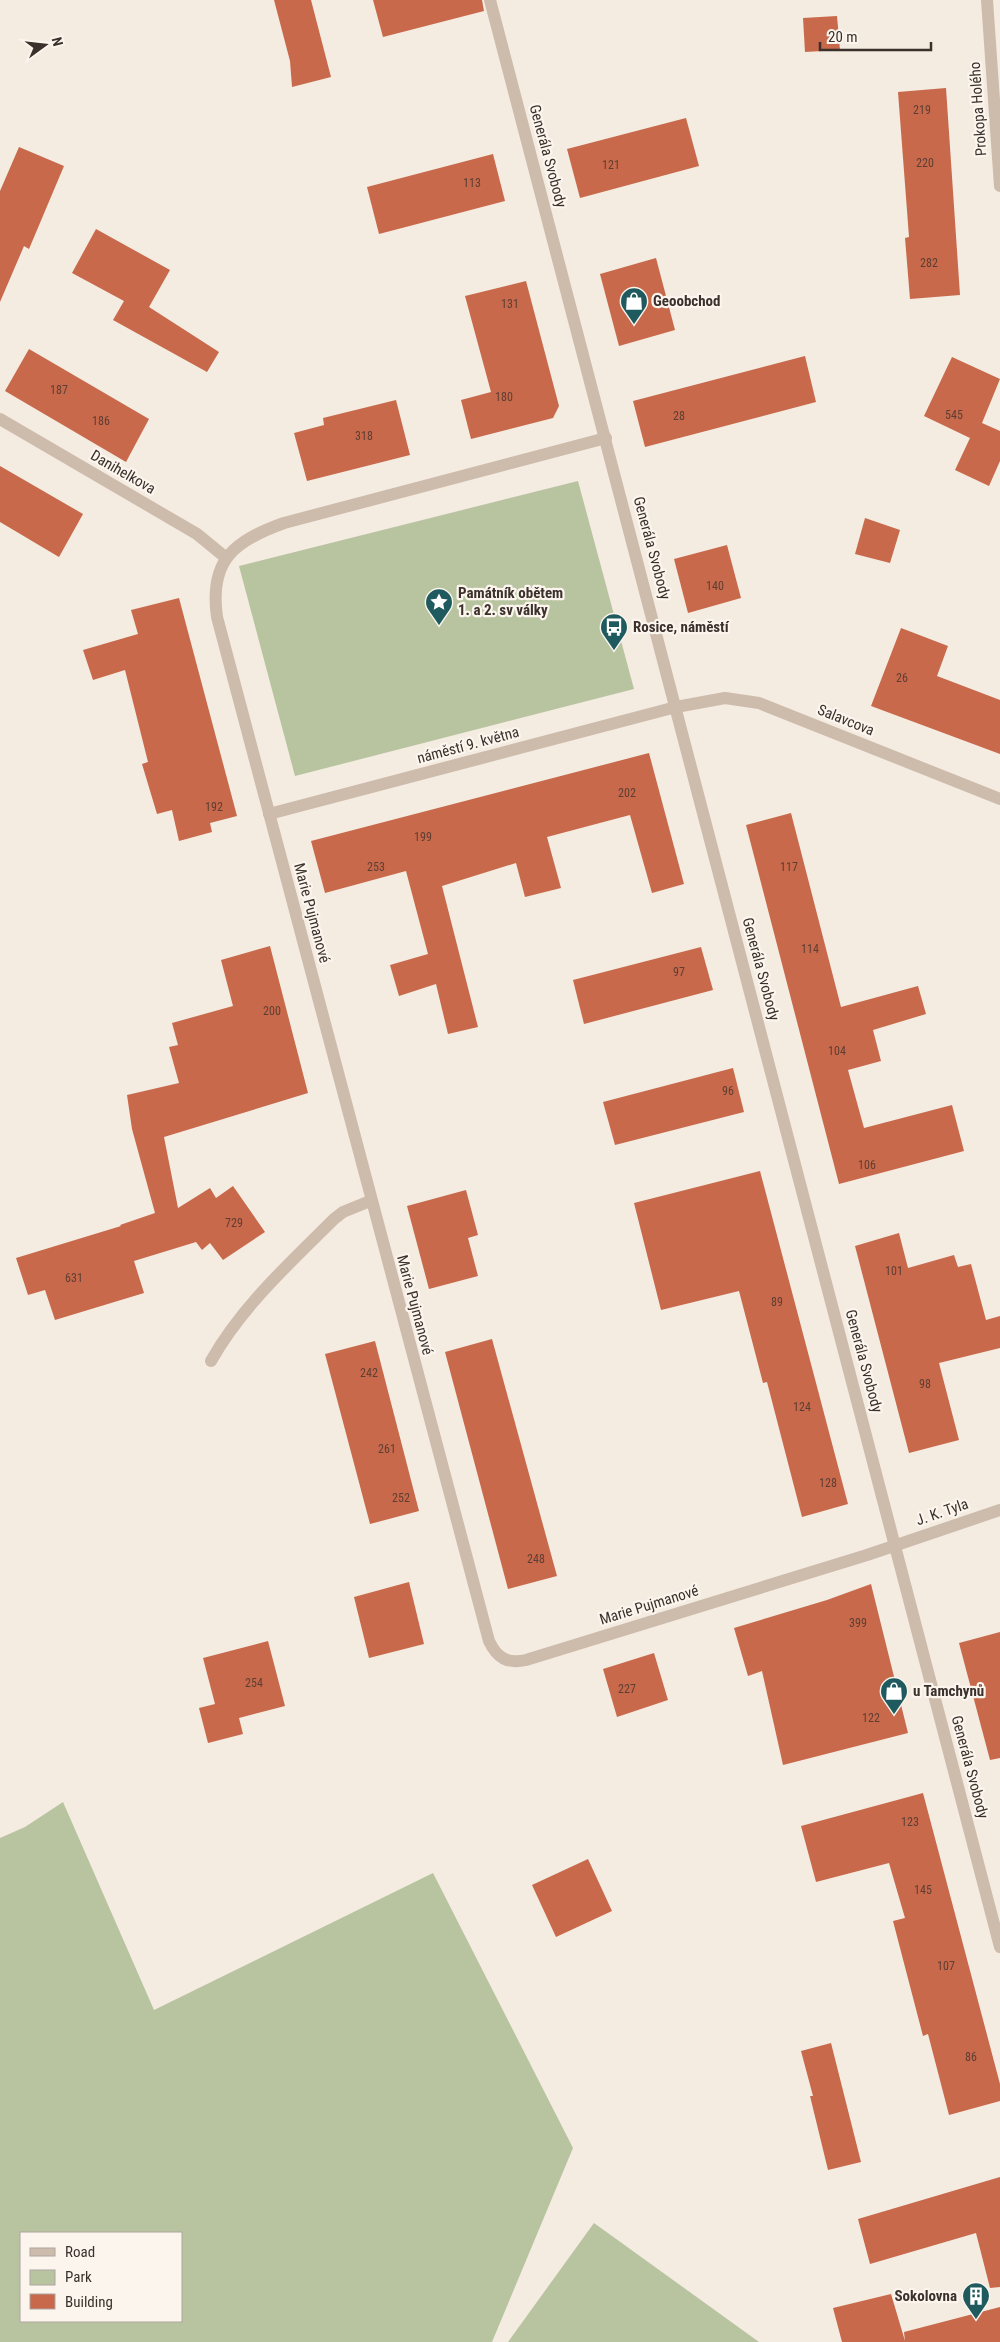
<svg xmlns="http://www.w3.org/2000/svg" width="1000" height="2342" font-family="'Roboto Condensed',sans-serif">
	<rect width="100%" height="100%" fill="#f4ebe1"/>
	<!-- green -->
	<g fill="#b8c4a0" fill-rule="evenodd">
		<polygon points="578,481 634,689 295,776 239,566"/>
		<path d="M63 1802 154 2010 433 1873 573 2148 492 2342H0V1838L25 1827ZM21 2233H181V2321H21Z"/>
		<polygon points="594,2223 759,2342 508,2342"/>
	</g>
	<!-- building -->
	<g fill="#c8694b">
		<polygon points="274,0 311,0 331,77 292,87 290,61"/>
		<polygon points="373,0 482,0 484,11 383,37"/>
		<polygon points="837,16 840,50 805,52 803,18"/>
		<polygon points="946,88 960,295 910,299 905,238 909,237 898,92"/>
		<polygon points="686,118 699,166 580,198 567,149"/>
		<polygon points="19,147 64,166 29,249 24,246 0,302 0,191"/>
		<polygon points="493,154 505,201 379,234 367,187"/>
		<polygon points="96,229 170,270 149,307 219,352 207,372 113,320 124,301 72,273"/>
		<polygon points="656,258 675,330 619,346 600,274"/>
		<polygon points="526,281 559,406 553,418 471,439 461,400 491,392 465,296"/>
		<polygon points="29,349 149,419 126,462 5,391"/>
		<polygon points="805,356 816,402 645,447 633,401"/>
		<polygon points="952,357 1000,379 982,423 1000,431 1000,461 989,486 955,470 970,438 924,416"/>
		<polygon points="396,400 410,455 307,481 294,433 324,425 323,418"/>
		<polygon points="0,466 83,514 59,557 0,522"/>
		<polygon points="865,518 900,530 890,563 855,554"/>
		<polygon points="727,545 741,598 688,613 674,559"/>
		<polygon points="179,598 237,816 210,823 212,832 179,841 172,810 157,814 142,764 148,762 125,670 93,680 83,650 138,634 131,610"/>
		<polygon points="901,628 948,646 937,676 1000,700 1000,754 871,706"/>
		<polygon points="649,753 684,884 652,893 630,815 547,837 561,888 525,897 516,863 442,886 478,1027 448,1034 436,984 399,996 390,965 428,954 406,871 325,893 311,841"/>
		<polygon points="791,813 841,1007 918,986 926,1014 873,1030 881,1061 848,1070 864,1128 952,1105 964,1151 839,1184 746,825"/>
		<polygon points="270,946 308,1093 164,1137 178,1208 210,1188 216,1198 233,1186 265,1232 223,1260 210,1243 202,1250 196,1242 134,1261 144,1293 55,1320 45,1290 28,1295 16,1258 121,1226 120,1225 155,1213 132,1129 127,1095 179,1083 169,1047 178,1045 172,1023 233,1006 221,960"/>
		<polygon points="701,947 713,990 584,1024 573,980"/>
		<polygon points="733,1068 744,1112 615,1145 603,1102"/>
		<polygon points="760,1171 848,1504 802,1517 767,1382 763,1383 739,1291 661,1310 634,1203"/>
		<polygon points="466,1190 478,1235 468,1238 478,1276 429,1289 407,1206"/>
		<polygon points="899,1233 908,1268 954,1255 958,1267 971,1264 986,1320 1000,1316 1000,1348 939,1363 959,1440 909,1453 855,1246"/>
		<polygon points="492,1339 557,1576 508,1589 445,1352"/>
		<polygon points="375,1341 419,1511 370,1524 325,1354"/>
		<polygon points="409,1582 424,1644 369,1658 354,1597"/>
		<polygon points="871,1584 908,1733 783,1765 762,1671 748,1676 734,1628 827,1600"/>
		<polygon points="1000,1632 1000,1758 990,1760 959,1643"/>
		<polygon points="268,1641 285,1706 239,1718 243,1734 208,1743 199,1708 215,1704 203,1658"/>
		<polygon points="654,1653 668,1700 617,1717 603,1669"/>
		<polygon points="923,1793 1000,2084 1000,2101 949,2115 928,2034 923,2036 893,1921 905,1918 889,1863 816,1882 801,1826"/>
		<polygon points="588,1859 612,1911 556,1937 532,1885"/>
		<polygon points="831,2043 861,2162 828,2170 810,2096 813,2096 801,2051"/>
		<polygon points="1000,2177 1000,2287 990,2288 976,2233 870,2264 858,2219"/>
		<polygon points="891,2294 905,2341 904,2332 1000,2307 1000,2342 842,2342 833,2308"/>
	</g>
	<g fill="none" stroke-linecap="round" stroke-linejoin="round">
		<!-- street -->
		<g stroke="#cdbbac" stroke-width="12">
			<polyline points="490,0 1000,1947"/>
			<polyline points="987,0 1000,186"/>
			<polyline points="0,419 197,534 225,557"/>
			<path d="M606 438 284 523C234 541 209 560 217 617L489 1641C497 1658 507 1664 526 1660L867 1555 1000 1510"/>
			<polyline points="269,814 676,707 725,698 759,703 1000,799"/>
			<path d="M211 1361C242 1306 289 1264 334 1219L343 1212 370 1201"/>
		</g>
	</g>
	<!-- icons -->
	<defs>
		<g id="shop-pin" transform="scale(1.4375)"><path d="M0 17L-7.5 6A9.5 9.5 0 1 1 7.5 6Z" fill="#1f5a5e" stroke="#fbf5ee"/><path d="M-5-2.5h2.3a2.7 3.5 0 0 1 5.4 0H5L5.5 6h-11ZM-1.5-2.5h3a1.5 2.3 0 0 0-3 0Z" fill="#fff"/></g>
		<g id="sight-pin" transform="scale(1.4375)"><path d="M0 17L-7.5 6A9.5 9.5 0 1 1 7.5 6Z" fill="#1f5a5e" stroke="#fbf5ee"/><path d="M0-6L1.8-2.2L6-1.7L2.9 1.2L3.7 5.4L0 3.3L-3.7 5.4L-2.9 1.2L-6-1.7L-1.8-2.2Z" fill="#fff"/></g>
		<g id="bus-pin" transform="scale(1.4375)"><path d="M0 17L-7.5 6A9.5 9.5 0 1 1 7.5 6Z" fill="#1f5a5e" stroke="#fbf5ee"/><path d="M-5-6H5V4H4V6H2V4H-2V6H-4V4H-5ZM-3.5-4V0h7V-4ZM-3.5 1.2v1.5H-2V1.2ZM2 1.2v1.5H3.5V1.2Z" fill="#fff"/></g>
		<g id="building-pin" transform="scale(1.4375)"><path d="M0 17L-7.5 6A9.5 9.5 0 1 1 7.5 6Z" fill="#1f5a5e" stroke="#fbf5ee"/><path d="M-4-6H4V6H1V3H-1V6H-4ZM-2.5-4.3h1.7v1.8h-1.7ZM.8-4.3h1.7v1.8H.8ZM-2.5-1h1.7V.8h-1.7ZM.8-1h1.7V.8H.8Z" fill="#fff"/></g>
	</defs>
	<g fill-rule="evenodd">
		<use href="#shop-pin" x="634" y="301"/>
		<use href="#sight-pin" x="439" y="602"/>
		<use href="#bus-pin" x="614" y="627"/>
		<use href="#shop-pin" x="894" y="1691"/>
		<use href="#building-pin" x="976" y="2296"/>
	</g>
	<g text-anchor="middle" stroke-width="4.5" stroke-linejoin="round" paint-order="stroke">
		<!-- number labels -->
		<g font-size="12" fill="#5e3e33">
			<text x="922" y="114">219</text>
			<text x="925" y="167">220</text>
			<text x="611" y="169">121</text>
			<text x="472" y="187">113</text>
			<text x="929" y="267">282</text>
			<text x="510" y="308">131</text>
			<text x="59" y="394">187</text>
			<text x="504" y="401">180</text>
			<text x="954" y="419">545</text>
			<text x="679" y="420">28</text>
			<text x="101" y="425">186</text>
			<text x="364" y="440">318</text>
			<text x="715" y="590">140</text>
			<text x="902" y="682">26</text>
			<text x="627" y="797">202</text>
			<text x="214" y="811">192</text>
			<text x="423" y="841">199</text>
			<text x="376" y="871">253</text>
			<text x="789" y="871">117</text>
			<text x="810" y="953">114</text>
			<text x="679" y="976">97</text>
			<text x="272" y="1015">200</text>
			<text x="837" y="1055">104</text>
			<text x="728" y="1095">96</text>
			<text x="867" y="1169">106</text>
			<text x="234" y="1227">729</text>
			<text x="894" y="1275">101</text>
			<text x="74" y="1282">631</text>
			<text x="777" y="1306">89</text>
			<text x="369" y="1377">242</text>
			<text x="925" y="1388">98</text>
			<text x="802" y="1411">124</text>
			<text x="387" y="1453">261</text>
			<text x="828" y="1487">128</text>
			<text x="401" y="1502">252</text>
			<text x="536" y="1563">248</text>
			<text x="858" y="1627">399</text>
			<text x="254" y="1687">254</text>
			<text x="627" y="1693">227</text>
			<text x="871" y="1722">122</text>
			<text x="910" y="1826">123</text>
			<text x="923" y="1894">145</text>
			<text x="946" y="1970">107</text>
			<text x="971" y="2061">86</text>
		</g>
		<!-- street labels -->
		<g font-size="15" fill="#3b302b" stroke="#fbf5ee">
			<text transform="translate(978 109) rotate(-94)" y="5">Prokopa Holého</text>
			<text transform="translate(548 156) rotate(75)" y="5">Generála Svobody</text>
			<text transform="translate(123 472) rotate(30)" y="5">Danihelkova</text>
			<text transform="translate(652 548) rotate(75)" y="5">Generála Svobody</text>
			<text transform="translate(846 720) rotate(22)" y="5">Salavcova</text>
			<text transform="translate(468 745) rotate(-15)" y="5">náměstí 9. května</text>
			<text transform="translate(312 913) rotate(75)" y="5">Marie Pujmanové</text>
			<text transform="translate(761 969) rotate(75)" y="5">Generála Svobody</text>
			<text transform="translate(415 1305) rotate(75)" y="5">Marie Pujmanové</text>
			<text transform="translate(864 1361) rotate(75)" y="5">Generála Svobody</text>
			<text transform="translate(942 1512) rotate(-19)" y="5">J. K. Tyla</text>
			<text transform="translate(649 1605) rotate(-17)" y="5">Marie Pujmanové</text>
			<text transform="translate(970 1767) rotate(75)" y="5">Generála Svobody</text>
		</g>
		<!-- poi labels -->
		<g font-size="15" font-weight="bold" fill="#3b302b" stroke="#fbf5ee" text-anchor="start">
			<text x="653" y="306">Geoobchod</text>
			<text x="458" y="598">Památník obětem<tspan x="458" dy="17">1. a 2. sv války</tspan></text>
			<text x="633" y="632">Rosice, náměstí</text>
			<text x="913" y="1696">u Tamchynů</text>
			<text x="957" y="2301" text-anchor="end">Sokolovna</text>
		</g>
	</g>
	<!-- legend -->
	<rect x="20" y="2232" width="162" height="90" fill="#fbf5ee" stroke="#aea6a0"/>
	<rect x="30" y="2248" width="25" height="8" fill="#cdbbac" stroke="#aea6a0"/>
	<text x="65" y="2257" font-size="15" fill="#3b302b">Road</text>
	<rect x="30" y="2270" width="25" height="15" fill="#b8c4a0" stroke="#aea6a0"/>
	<text x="65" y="2282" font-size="15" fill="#3b302b">Park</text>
	<rect x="30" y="2294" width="25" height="15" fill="#c8694b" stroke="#aea6a0"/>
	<text x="65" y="2307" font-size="15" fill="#3b302b">Building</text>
	<!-- north arrow -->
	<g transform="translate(45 45) rotate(75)" stroke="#fbf5ee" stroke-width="4" paint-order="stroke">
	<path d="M0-4L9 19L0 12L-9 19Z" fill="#3b302b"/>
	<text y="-8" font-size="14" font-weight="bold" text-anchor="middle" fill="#3b302b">N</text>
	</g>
	<!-- scale -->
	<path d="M820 42v8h111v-8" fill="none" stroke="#3b302b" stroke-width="2.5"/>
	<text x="828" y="42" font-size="15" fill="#3b302b" stroke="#fbf5ee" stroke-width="4" paint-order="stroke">20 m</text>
</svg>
